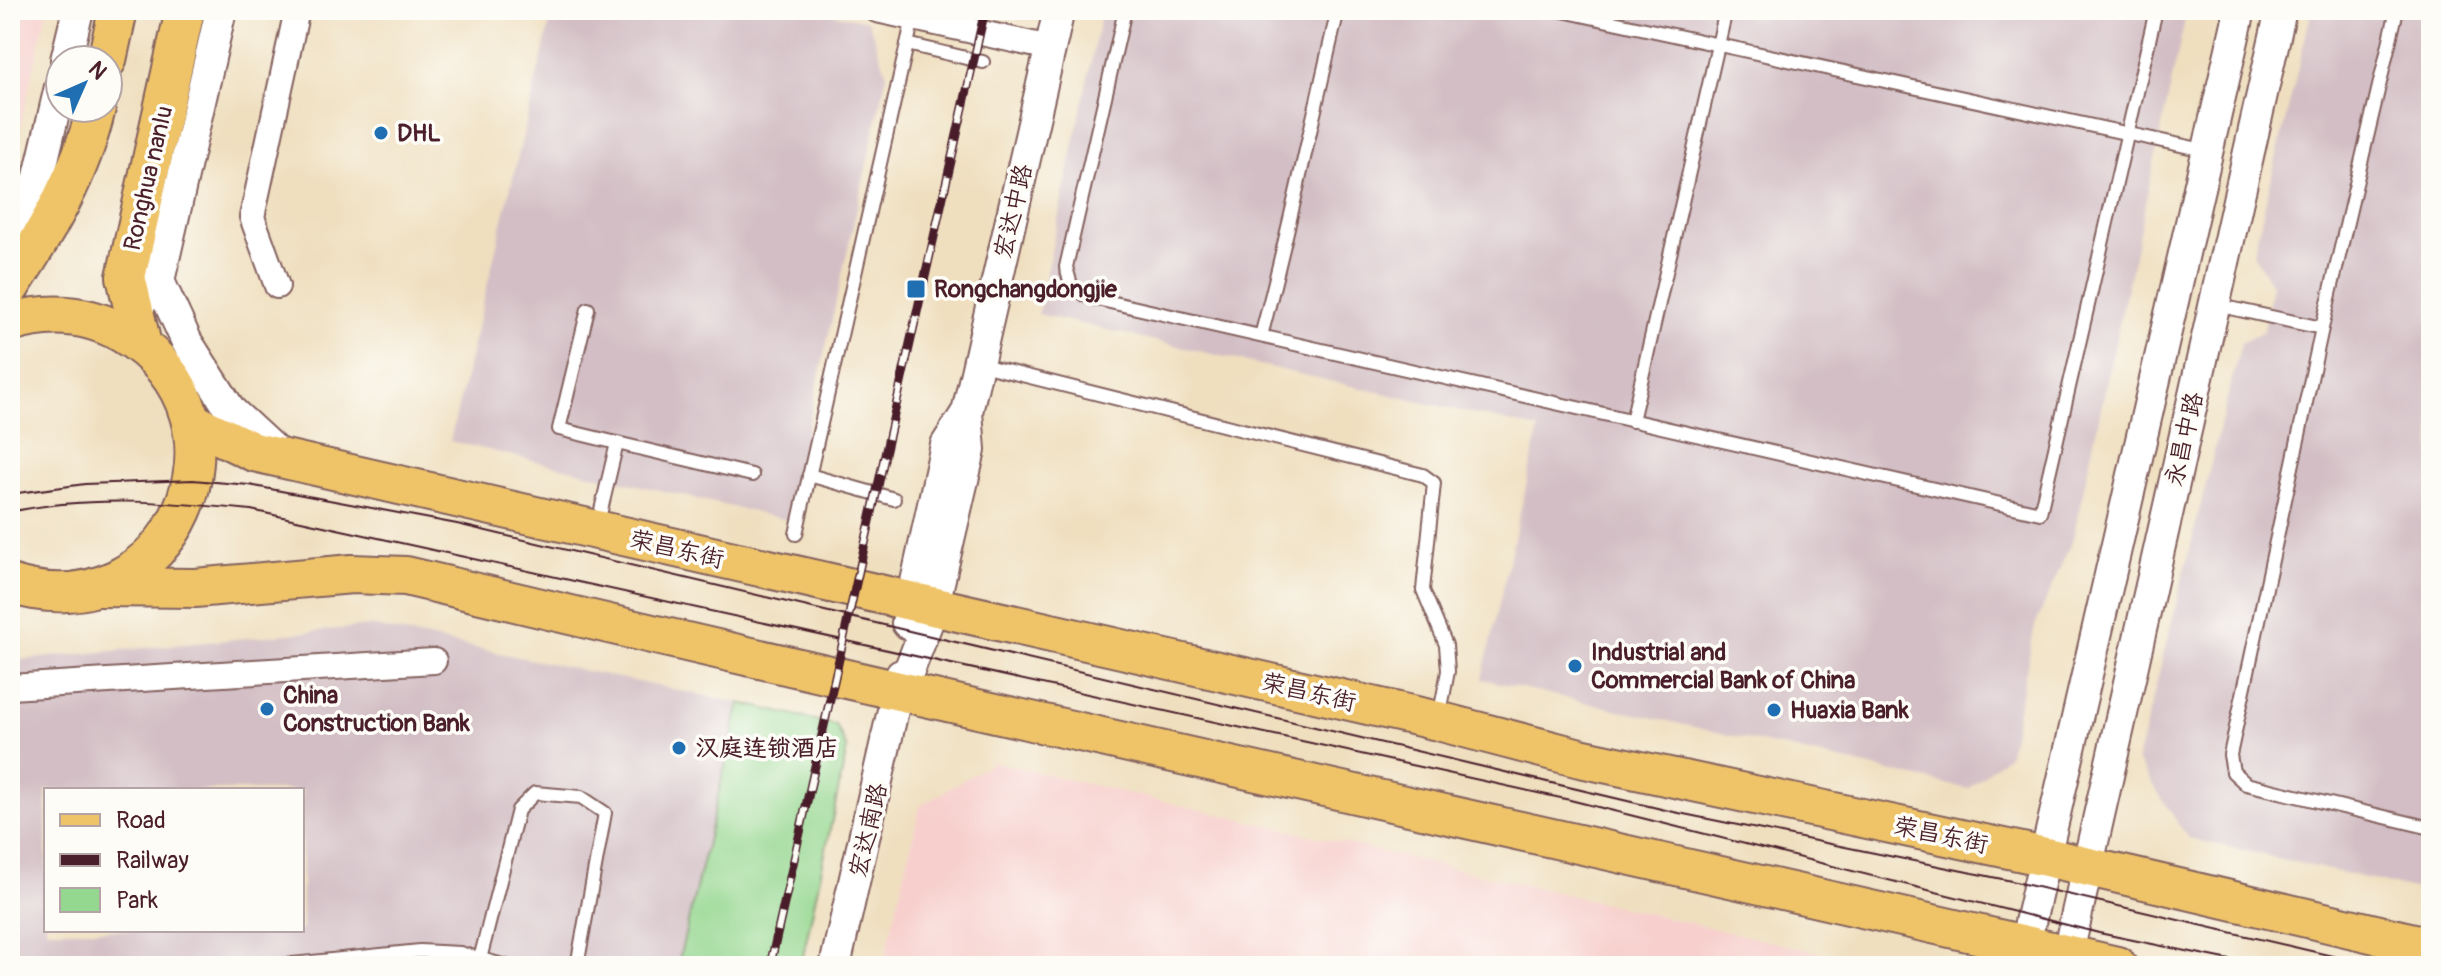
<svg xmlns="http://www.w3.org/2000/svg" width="2441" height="976" font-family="Pangolin,'LXGW WenKai TC',sans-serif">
	<rect width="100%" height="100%" fill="#fdfcf7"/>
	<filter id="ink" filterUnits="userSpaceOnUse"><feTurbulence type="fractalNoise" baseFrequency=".0125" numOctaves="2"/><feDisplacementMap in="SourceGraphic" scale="16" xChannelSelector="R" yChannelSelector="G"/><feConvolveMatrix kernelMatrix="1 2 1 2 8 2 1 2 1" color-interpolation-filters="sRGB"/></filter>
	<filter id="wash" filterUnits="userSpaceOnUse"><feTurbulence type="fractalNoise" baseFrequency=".006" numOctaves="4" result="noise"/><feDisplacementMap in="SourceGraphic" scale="32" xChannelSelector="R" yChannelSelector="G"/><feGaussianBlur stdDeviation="1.8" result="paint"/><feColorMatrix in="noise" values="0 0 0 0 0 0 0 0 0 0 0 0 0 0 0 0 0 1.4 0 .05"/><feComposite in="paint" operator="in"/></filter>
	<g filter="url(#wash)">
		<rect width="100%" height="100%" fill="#efdfbf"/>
		<!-- built -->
		<g fill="#f7d0ce">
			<polygon points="10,10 47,10 10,172"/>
			<polygon points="993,762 1868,964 1870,966 883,966 920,806"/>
		</g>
		<!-- industrial -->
		<g fill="#d2bec4" fill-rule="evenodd">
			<polygon points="553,10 813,10 868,21 887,74 787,520 450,441"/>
			<polygon points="1102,10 2187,10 2073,538 2035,626 2009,754 1968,789 1482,679 1539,429 1038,314"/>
			<polygon points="2312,10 2431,10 2431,893 2188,838 2137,761 2241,343 2264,331 2272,285 2253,254"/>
			<path d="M370 626 740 703 677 966H10V661ZM46 790H302V930H46Z"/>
		</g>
		<!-- green -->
		<polygon fill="#94d78f" stroke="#6f7b5d" stroke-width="2" points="740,703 836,725 847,749 801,966 678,964"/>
	</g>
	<g filter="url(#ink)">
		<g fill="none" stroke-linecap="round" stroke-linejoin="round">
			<!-- service casing -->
			<g stroke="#84625f" stroke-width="16">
				<g id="service">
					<polyline points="1125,10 1066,267 1071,285 1088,297 2040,513 2156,10"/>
					<polyline points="1558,10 2208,151"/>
					<polyline points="2397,10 2322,328 2230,755 2233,772 2246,784 2431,828"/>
					<polyline points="907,44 983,62"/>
					<polyline points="2216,305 2322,328"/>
					<polyline points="588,309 559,429 617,443 597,527"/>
					<path d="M1261 336C1290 228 1312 119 1338 10"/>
					<polyline points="978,364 1423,475 1434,483 1423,590 1446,645 1448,671 1439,718"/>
					<polyline points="1632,421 1726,10"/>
					<polyline points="617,443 752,475"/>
					<polyline points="809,475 894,499"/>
					<polyline points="796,534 913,18"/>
					<polyline points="480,959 518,810 535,793 581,797 605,813 577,966"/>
					<polyline points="273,966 420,951 460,953 506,966"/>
				</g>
			</g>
			<!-- minor casing -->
			<g stroke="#84625f" stroke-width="28">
				<g id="minor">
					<polyline points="877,10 1050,48"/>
					<polyline points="277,286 252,217 297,10"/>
					<polyline points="10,687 434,661"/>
				</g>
			</g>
			<!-- tertiary casing -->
			<g stroke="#84625f" stroke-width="34">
				<g id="tertiary">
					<polyline points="66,60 78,10"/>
					<polyline points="27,253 37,185 60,87"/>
					<polyline points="159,281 187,342 231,411 282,458"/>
					<polyline points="132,313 159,281 221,10"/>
					<polyline points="907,623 946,445 967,412"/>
					<polyline points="900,694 933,608 970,450 967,412 1059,10"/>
					<polyline points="835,966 901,675"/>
					<polyline points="2020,966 2240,10"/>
					<polyline points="2065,966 2281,10"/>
				</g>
			</g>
			<!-- primary casing -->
			<g stroke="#84625f" stroke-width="42">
				<g id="primary">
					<polyline points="107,60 118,10"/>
					<path d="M10 287C47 230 81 174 96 108"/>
					<path d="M10 323C48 311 87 313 122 333 269 419 172 637 10 584"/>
					<polyline points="142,345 126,277 185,10"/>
					<polyline points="192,422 254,452 1438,721 1580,758 2046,857 2431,947"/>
					<path d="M98 587 195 588 352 574 406 576C975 712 1547 835 2117 966"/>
				</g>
			</g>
			<!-- service -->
			<use href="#service" stroke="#fff" stroke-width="12"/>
			<!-- minor -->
			<use href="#minor" stroke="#fff" stroke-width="24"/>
			<!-- tertiary -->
			<use href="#tertiary" stroke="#fff" stroke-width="30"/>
			<!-- primary -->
			<use href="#primary" stroke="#efc469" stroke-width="38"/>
			<!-- tram -->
			<g stroke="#4a1f2b" stroke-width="2">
				<polyline points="10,494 85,484 193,480 249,485 457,524 1674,812 2007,880 2375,966"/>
				<path d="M10 512C90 495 171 502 251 510L1570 800 2099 933 2259 966"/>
			</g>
			<!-- rail casing -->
			<g stroke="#4a1f2b" stroke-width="9">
				<polyline id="rail" points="770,966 985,10"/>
			</g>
			<!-- rail -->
			<use href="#rail" stroke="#fdfcf7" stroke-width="6" stroke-dasharray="18" stroke-linecap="butt"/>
		</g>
	</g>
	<!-- markers -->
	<g fill="#1f6fb2" stroke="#fdfcf7" stroke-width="3">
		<circle cx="381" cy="133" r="8"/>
		<rect x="906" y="279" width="20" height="20" rx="4"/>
		<circle cx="1575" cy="666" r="8"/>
		<circle cx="267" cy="709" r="8"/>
		<circle cx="1774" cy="710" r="8"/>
		<circle cx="679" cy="748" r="8"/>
	</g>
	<g text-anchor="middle" stroke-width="7" stroke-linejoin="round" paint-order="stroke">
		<!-- poi labels -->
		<g font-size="24" font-weight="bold" fill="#4a1f2b" stroke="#fdfcf7" text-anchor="start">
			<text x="397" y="141">DHL</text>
			<text x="934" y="297">Rongchangdongjie</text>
			<text x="1591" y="660">Industrial and<tspan x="1591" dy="28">Commercial Bank of China</tspan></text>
			<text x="283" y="703">China<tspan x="283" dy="28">Construction Bank</tspan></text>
			<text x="1790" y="718">Huaxia Bank</text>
			<text x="695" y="756">汉庭连锁酒店</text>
		</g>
		<!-- street labels -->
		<g font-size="24" fill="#4a1f2b" stroke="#fdfcf7">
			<text transform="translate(148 178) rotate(-77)" y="8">Ronghua nanlu</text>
			<text transform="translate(1013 211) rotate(-77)" y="8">宏达中路</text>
			<text transform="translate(2184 439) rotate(-77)" y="8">永昌中路</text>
			<text transform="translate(677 549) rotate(13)" y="8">荣昌东街</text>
			<text transform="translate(1309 692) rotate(13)" y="8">荣昌东街</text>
			<text transform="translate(868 830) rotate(-77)" y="8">宏达南路</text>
			<text transform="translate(1941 835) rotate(12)" y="8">荣昌东街</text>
		</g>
	</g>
	<!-- margin -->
	<rect width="2441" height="976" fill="none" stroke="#fdfcf7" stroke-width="40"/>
	<!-- legend -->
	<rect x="44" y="788" width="260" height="144" fill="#fdfcf7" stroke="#b5a4a5" stroke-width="2"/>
	<rect x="60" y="814" width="40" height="12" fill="#efc469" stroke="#b5a4a5" stroke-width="2"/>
	<text x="116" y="828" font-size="24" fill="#4a1f2b">Road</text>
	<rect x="60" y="854" width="40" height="12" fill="#4a1f2b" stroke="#b5a4a5" stroke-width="2"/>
	<text x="116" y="868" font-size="24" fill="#4a1f2b">Railway</text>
	<rect x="60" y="888" width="40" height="24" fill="#94d78f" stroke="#b5a4a5" stroke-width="2"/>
	<text x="116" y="908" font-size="24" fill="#4a1f2b">Park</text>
	<!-- north arrow -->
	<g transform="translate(84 84) rotate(45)"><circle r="38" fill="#fdfcf7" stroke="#b5a4a5" stroke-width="2"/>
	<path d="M0-6L14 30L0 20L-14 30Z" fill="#1f6fb2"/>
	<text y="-12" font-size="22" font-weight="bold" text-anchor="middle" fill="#4a1f2b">N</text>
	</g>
</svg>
